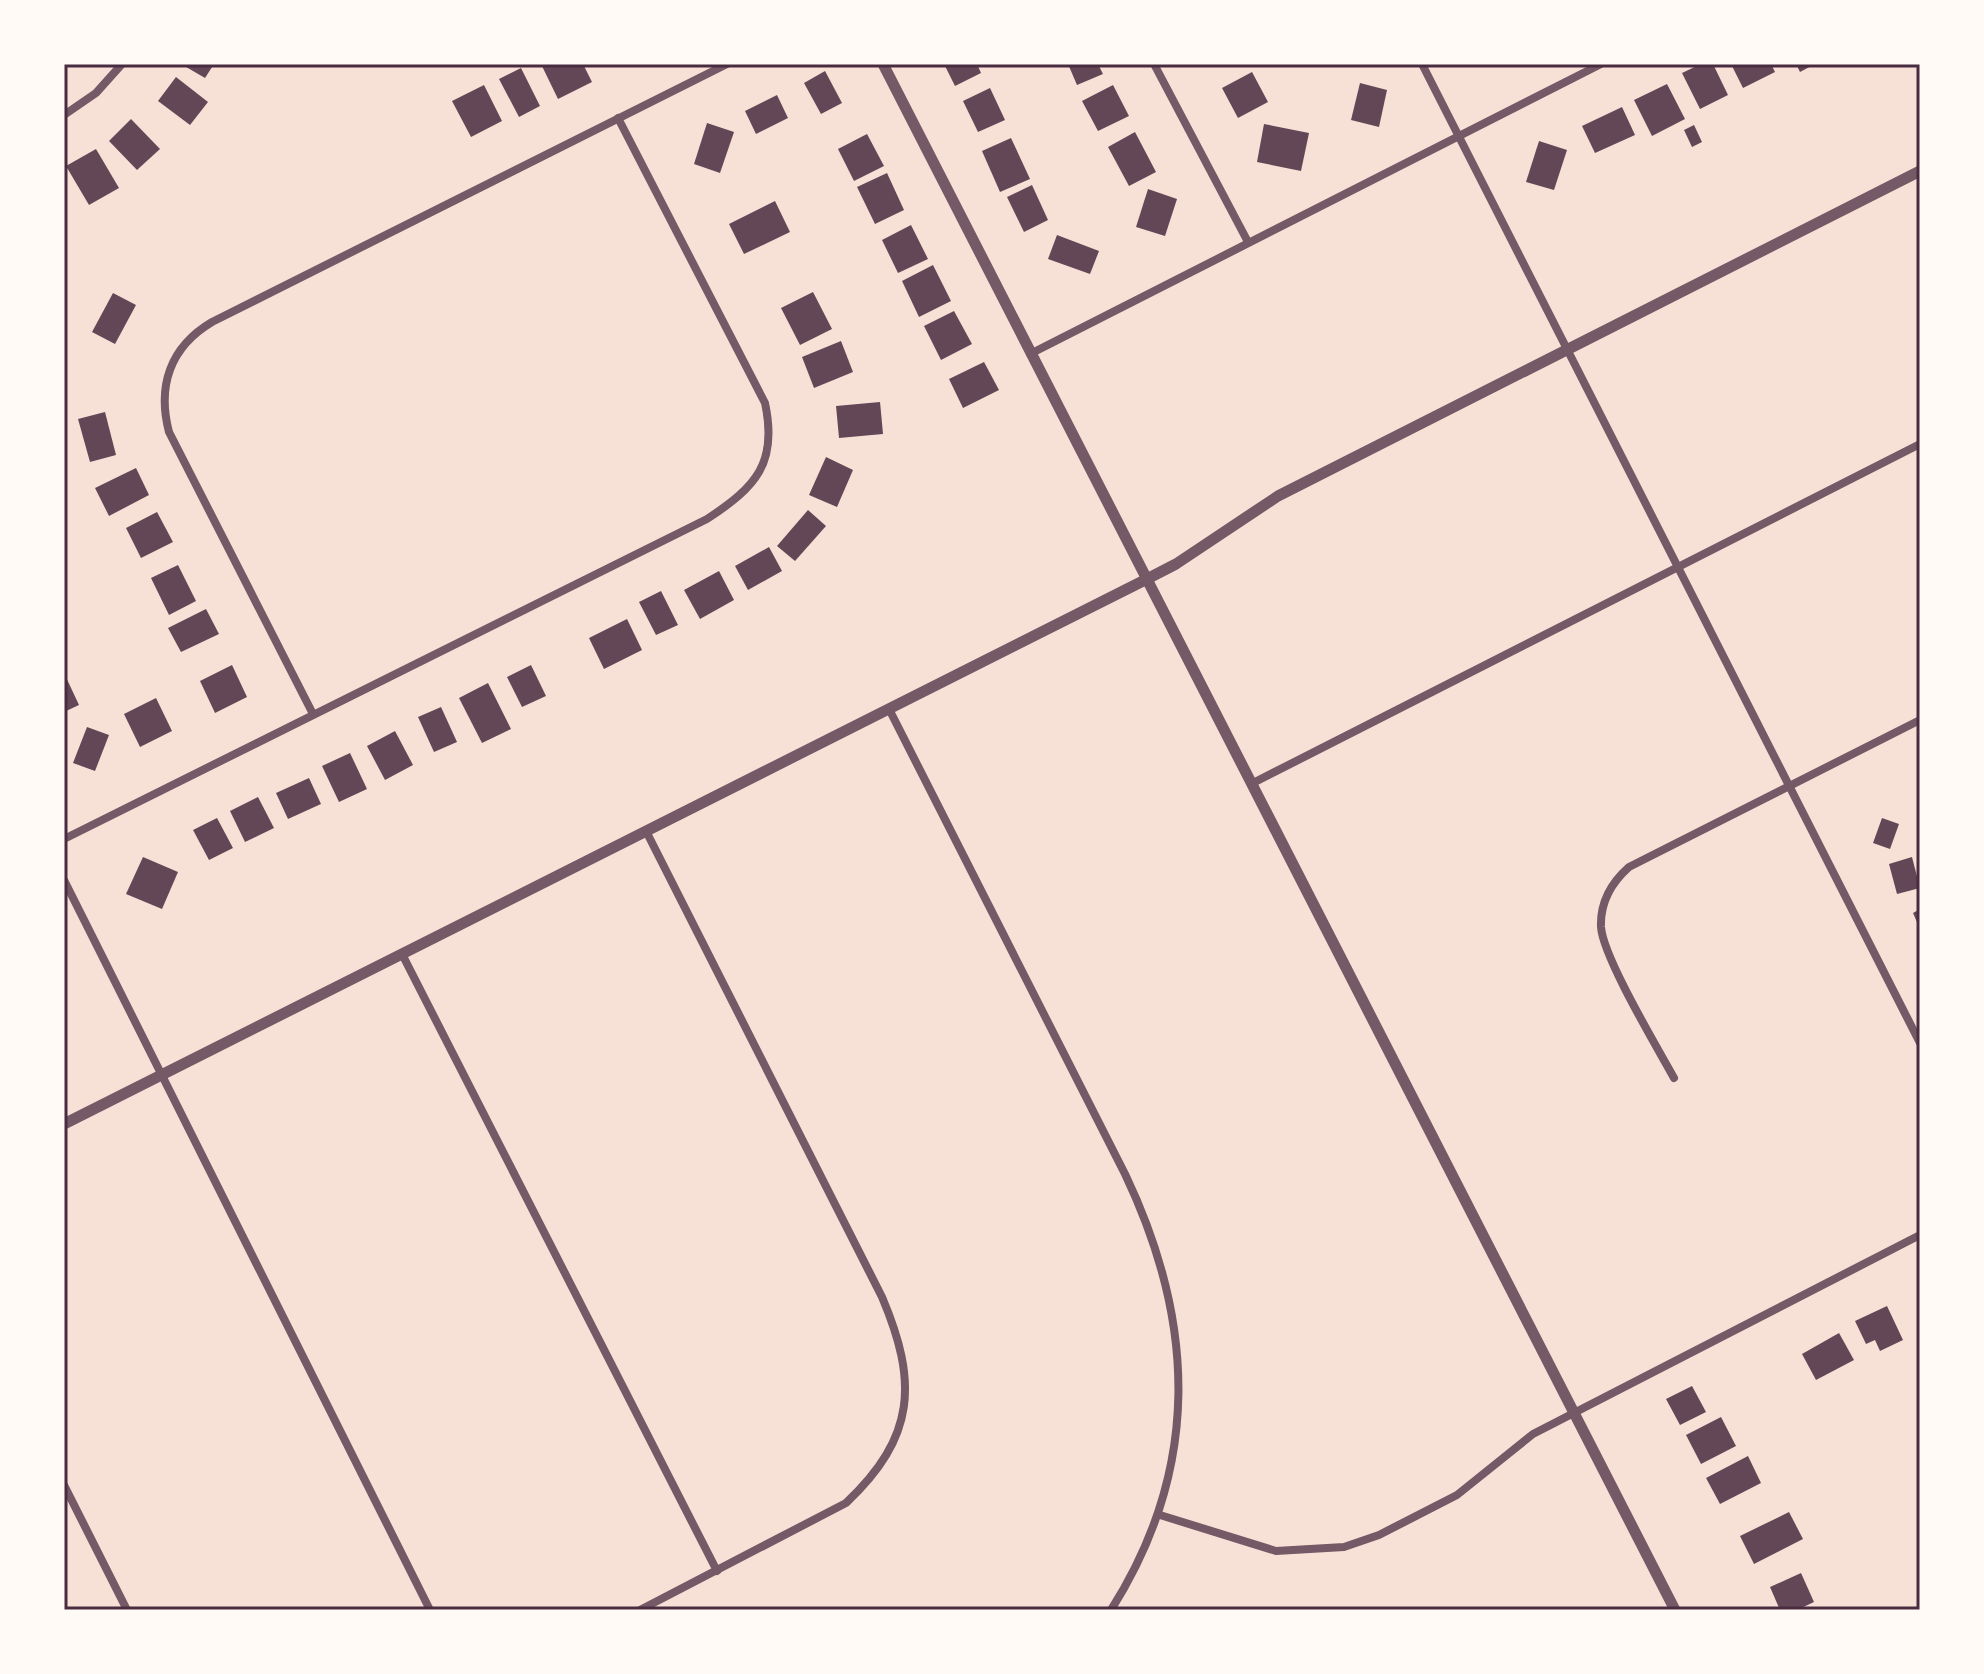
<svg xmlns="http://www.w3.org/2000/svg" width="1984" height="1674" font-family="Lato,sans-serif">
	<rect width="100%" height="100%" fill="#f7e1d7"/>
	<!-- building -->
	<g fill="#644757">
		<polygon points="181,64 214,64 205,78"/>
		<polygon points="541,64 583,64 592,82 558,99"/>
		<polygon points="944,64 977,64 981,73 955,86"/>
		<polygon points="1068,64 1098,64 1103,74 1077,85"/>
		<polygon points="1701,64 1713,64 1728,95 1700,109 1682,73"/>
		<polygon points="1731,64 1771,64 1775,72 1743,88"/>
		<polygon points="1796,64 1815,64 1800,72"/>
		<polygon points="521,68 540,106 519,117 499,79"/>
		<polygon points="825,71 842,103 821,114 804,83"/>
		<polygon points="1252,72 1268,102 1238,118 1222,88"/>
		<polygon points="176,77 208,102 190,125 158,101"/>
		<polygon points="1360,83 1387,90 1379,127 1351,120"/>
		<polygon points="1667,84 1685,119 1652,136 1634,100"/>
		<polygon points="484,85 502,121 471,137 452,101"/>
		<polygon points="1113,85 1129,116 1098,131 1082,101"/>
		<polygon points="990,88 1005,120 978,132 963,101"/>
		<polygon points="777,95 788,118 756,134 745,111"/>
		<polygon points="1622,107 1635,135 1595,153 1582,126"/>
		<polygon points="131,119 160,149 137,170 109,141"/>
		<polygon points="707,123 734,132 720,173 694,164"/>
		<polygon points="1264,124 1309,133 1301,171 1257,162"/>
		<polygon points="1694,125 1702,142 1692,147 1684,130"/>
		<polygon points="1135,132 1156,172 1129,186 1108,147"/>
		<polygon points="867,134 884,166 854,181 838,149"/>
		<polygon points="1011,138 1030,179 1000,192 982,151"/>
		<polygon points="1539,141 1567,150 1554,190 1526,182"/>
		<polygon points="96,149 119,188 89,205 66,166"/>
		<polygon points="887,173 904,210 875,224 857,187"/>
		<polygon points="1032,185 1048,220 1024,232 1007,197"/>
		<polygon points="1148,189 1177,199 1165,236 1136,227"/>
		<polygon points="775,201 790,232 744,254 729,224"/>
		<polygon points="911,225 928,259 898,273 882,240"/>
		<polygon points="1057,235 1099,251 1090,274 1048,259"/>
		<polygon points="933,265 951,301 919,317 902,281"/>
		<polygon points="813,292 832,329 800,345 781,308"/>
		<polygon points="113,293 136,305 115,344 92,332"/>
		<polygon points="954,311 972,344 941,360 924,326"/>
		<polygon points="841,341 853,372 814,388 802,357"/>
		<polygon points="984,362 999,390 963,408 949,379"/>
		<polygon points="880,402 883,434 839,438 836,406"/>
		<polygon points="105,412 116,455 90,462 78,419"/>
		<polygon points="826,457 853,470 837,507 809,495"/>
		<polygon points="136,468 149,495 109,516 95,488"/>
		<polygon points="808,510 826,526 795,561 777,546"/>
		<polygon points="157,512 173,542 141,558 126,528"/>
		<polygon points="769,547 782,571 748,590 735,566"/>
		<polygon points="178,565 196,601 169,615 151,578"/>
		<polygon points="719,571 734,600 700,619 684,590"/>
		<polygon points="661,591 678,625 656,635 639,602"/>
		<polygon points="206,609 219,634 181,652 168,628"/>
		<polygon points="627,619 642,650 604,669 589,638"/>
		<polygon points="232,665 247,697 215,713 200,681"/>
		<polygon points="531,665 546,696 522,707 507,677"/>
		<polygon points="64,673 79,705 64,712"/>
		<polygon points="488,683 511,729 482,743 459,698"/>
		<polygon points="156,698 172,731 140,747 124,714"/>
		<polygon points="441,707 457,742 434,752 418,717"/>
		<polygon points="87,727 109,735 95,771 73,763"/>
		<polygon points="395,731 413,765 385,780 367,746"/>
		<polygon points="350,753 367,789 339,802 322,766"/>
		<polygon points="309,778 321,804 288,819 276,793"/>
		<polygon points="258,797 274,828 245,842 230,811"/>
		<polygon points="217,818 233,848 209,860 193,830"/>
		<polygon points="1882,818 1899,824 1890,849 1873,843"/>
		<polygon points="143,857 178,872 162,909 126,894"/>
		<polygon points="1912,857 1920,888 1897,894 1889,864"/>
		<polygon points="1920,909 1920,929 1913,913"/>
		<polygon points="1887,1306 1903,1340 1880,1351 1875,1340 1866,1344 1855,1321"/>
		<polygon points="1839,1333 1854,1360 1816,1380 1802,1354"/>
		<polygon points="1692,1386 1706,1412 1680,1425 1666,1399"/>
		<polygon points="1721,1417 1736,1446 1701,1464 1686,1435"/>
		<polygon points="1748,1456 1761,1483 1720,1504 1706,1478"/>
		<polygon points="1789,1512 1803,1539 1754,1564 1740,1536"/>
		<polygon points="1801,1573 1814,1602 1797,1610 1780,1610 1770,1587"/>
	</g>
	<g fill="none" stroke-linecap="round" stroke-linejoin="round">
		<!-- minor -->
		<g stroke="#755966" stroke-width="8">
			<polyline points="1154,64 1248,242"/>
			<polyline points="1422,64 1920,1043"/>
			<polyline points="64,115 96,93 122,64"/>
			<polyline points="1030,354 1601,64"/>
			<path d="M889 709 1125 1174C1196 1323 1201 1468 1111 1610"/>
			<path d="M313 714 169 432C157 386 170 347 212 322L727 64"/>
			<polyline points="1251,784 1920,444"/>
			<path d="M64 839 707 519C756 487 778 463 765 403L618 118"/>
			<polyline points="64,880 430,1610"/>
			<polyline points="402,954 717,1571"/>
			<path d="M1674 1078C1657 1047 1603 957 1601 927 1600 902 1611 883 1629 867L1920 720"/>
			<polyline points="64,1485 127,1610"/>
			<polyline points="1160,1515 1276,1551 1344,1547 1379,1535 1457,1495 1533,1434 1920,1235"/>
			<path d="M640 1610 846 1503C916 1437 918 1382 882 1297L646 831"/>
		</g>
		<!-- tertiary -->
		<g stroke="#755966" stroke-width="11">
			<polyline points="883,64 1675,1610"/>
			<polyline points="64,1124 1145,580 1176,564 1278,496 1920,171"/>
		</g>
	</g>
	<!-- border -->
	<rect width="1984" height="1674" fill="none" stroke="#fffaf5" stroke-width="132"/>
	<rect x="66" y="66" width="1852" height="1542" fill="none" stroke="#4a2c40" stroke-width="3"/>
</svg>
